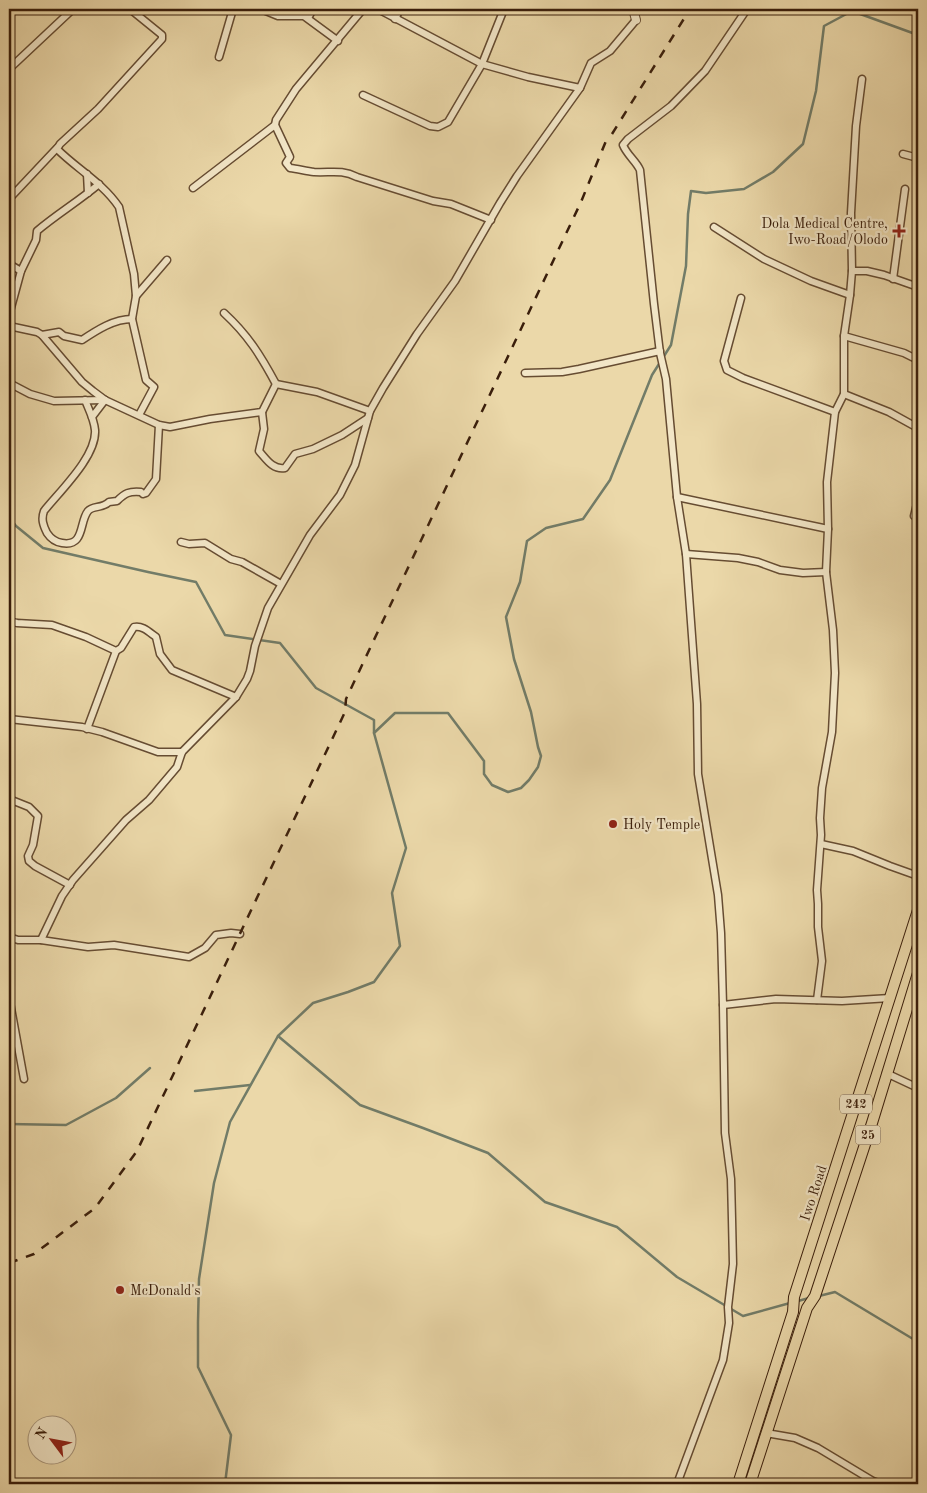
<svg xmlns="http://www.w3.org/2000/svg" width="927" height="1493" font-family="'Old Standard TT',serif">
	<rect width="100%" height="100%" fill="#ebd8a9"/>
	<filter id="stains"><feTurbulence type="fractalNoise" baseFrequency=".004" numOctaves="4"/><feColorMatrix values="0 0 0 0 .2 0 0 0 0 .09 0 0 0 0 .02 0 0 0 .5 -.17"/></filter>
	<radialGradient id="worn" r=".72"><stop offset=".6" stop-color="#630" stop-opacity="0"/><stop offset="1" stop-color="#630" stop-opacity=".3"/></radialGradient>
	<g fill="none" stroke-linecap="round" stroke-linejoin="round">
		<!-- stream -->
		<g stroke="#727c68" stroke-width="2.5">
			<polyline points="9,517 16,526 43,548 148,572 196,582 225,635 280,643 316,688 374,720 374,733"/>
			<polyline points="278,1036 360,1105 423,1128 488,1153 545,1202 617,1227 677,1277 743,1316 790,1303"/>
			<polyline points="195,1091 250,1085"/>
			<polyline points="9,1124 66,1125 116,1098 150,1068"/>
			<polyline points="819,1296 835,1292 918,1342"/>
			<polyline points="798,1301 809,1298"/>
			<polyline points="225,1484 231,1435 198,1367 198,1322 199,1279 214,1183 230,1122 278,1036 313,1003 348,992 374,982 400,946 392,893 406,848 374,733 395,713 448,713 484,761 484,774 492,785 508,792 521,788 529,780 538,767 541,756 538,747 531,712 514,659 506,617 520,582 527,541 546,528 583,519 610,480 652,375 671,345 686,266 688,214 691,191 706,193 744,189 773,172 803,144 816,91 824,26 852,11 918,35"/>
		</g>
		<!-- minor casing -->
		<g stroke="#664c32" stroke-width="9">
			<g id="minor">
				<path d="M130 9 162 35V39L98 109 60 144 57 149C77 169 103 183 119 207L134 274 136 296 132 319 146 380 154 387 139 415"/>
				<polyline points="261,9 278,16 304,16 338,41"/>
				<path d="M363 9 296 89 276 120 275 125 290 157 286 163 290 168C298 169 306 171 314 172 331 173 341 169 357 177L433 201 451 204 491 220"/>
				<polyline points="378,9 482,64 528,77 580,88"/>
				<path d="M747 9 705 71 671 106 628 139 623 145C627 155 636 161 640 170L654 304 660 353 666 379 677 497 686 554 697 704 698 774 718 895 721 933 723 1005 776 999 842 1001 890 998"/>
				<polyline points="308,18 313,9"/>
				<polyline points="395,19 400,9"/>
				<polyline points="219,57 233,9"/>
				<polyline points="9,69 73,9"/>
				<polyline points="363,95 430,126 438,127 448,122 482,64 504,9"/>
				<polyline points="903,154 918,158"/>
				<polyline points="87,174 88,193"/>
				<polyline points="193,188 275,125"/>
				<polyline points="9,199 57,148"/>
				<polyline points="714,227 764,259 811,281 850,295"/>
				<polyline points="9,264 21,271"/>
				<polyline points="852,271 867,271 884,275 918,287"/>
				<polyline points="893,279 905,189"/>
				<polyline points="136,296 167,260"/>
				<polyline points="741,298 724,361 727,370 743,378 835,412"/>
				<path d="M224 313C248 335 261 356 276 384"/>
				<path d="M9 315 21 271 36 240 37 231C57 214 79 201 99 184"/>
				<polyline points="9,326 37,332 42,335 82,382 93,391 105,400 159,425 170,427 210,419 262,412 276,384 317,392 370,411"/>
				<path d="M42 335 59 332 64 336 82 340C97 330 114 319 132 319"/>
				<polyline points="844,336 904,353 918,360"/>
				<polyline points="525,373 562,372 579,369 660,351"/>
				<polyline points="9,383 30,394 54,401 105,400"/>
				<polyline points="844,394 889,412 918,428"/>
				<path d="M85 400C89 410 94 419 95 430 97 456 60 491 44 511 41 519 43 525 47 533 51 539 55 542 62 543 85 547 79 522 88 511 93 505 102 509 109 502L117 501C125 493 129 491 141 492L143 494 146 493 156 479 159 425"/>
				<path d="M262 412 264 429 259 451C267 460 273 470 285 468L295 454 313 449 342 435 368 418"/>
				<polyline points="92,417 105,400"/>
				<polyline points="677,497 828,529"/>
				<polyline points="914,516 918,500"/>
				<polyline points="181,542 189,544 205,543 231,559 242,562 281,584"/>
				<polyline points="686,554 738,558 758,562 780,570 803,573 826,572"/>
				<path d="M9 621 17 623 52 625 86 637 116 651 121 648 134 627C142 625 149 632 156 637L160 654 172 670 236 697"/>
				<polyline points="9,719 82,727 102,732 158,752 182,752"/>
				<polyline points="87,729 116,651"/>
				<polyline points="9,799 29,807 38,816 33,845 28,856 29,861 35,866 70,885"/>
				<polyline points="821,844 853,851 890,866 918,876"/>
				<polyline points="9,937 18,940 41,940 88,947 114,945 189,957 205,948 216,935 231,933 240,934"/>
				<polyline points="41,940 62,896 73,880 126,820 149,800 177,767 182,752 236,697 247,679 250,671 255,646 268,608 310,535 340,495 355,465 370,411 383,388 417,334 455,281 500,203 517,176 580,88 591,63 610,51 636,20"/>
				<polyline points="9,997 24,1079"/>
				<polyline points="817,1000 822,961 818,927 818,904 817,890 821,835 820,818 822,788 832,732 835,673 833,630 826,572 828,529 827,482 835,412 844,394 844,336 850,295 852,271 851,213 856,126 862,79"/>
				<polyline points="886,1073 918,1088"/>
				<polyline points="766,1433 795,1438 818,1448 873,1481 881,1484"/>
				<polyline points="677,1484 723,1360 729,1323 728,1307 733,1264 732,1219 731,1179 725,1133 723,1005"/>
			</g>
		</g>
		<!-- tertiary casing -->
		<g stroke="#664c32" stroke-width="10">
			<polyline id="tertiary" points="633,9 636,20"/>
		</g>
		<!-- primary casing -->
		<g stroke="#3a1e0b" stroke-width="12">
			<g id="primary">
				<polyline points="738,1484 793,1312 794,1297 918,910"/>
				<polyline points="750,1484 807,1308 815,1296 872,1123 918,973"/>
			</g>
		</g>
		<!-- minor -->
		<use href="#minor" stroke="#f2e6c7" stroke-width="6"/>
		<!-- tertiary -->
		<use href="#tertiary" stroke="#f2e6c7" stroke-width="8"/>
		<!-- primary -->
		<use href="#primary" stroke="#ebd8a9" stroke-width="10"/>
		<!-- rail -->
		<g stroke="#3a1e0b" stroke-width="2.5" stroke-dasharray="9 9" stroke-linecap="butt">
			<polyline points="612,134 690,9"/>
			<polyline points="9,1263 34,1254 95,1208 137,1151 345,712 346,699 581,202 608,136"/>
		</g>
	</g>
	<!-- markers -->
	<g fill="#8f2418" stroke="#f2e6c7" stroke-width="2">
		<path d="M896.5 223.5h5v5h5v5h-5v5h-5v-5h-5v-5h5z"/>
		<circle cx="613" cy="824" r="5"/>
		<circle cx="120" cy="1290" r="5"/>
	</g>
	<g text-anchor="middle" stroke-width="4.5" stroke-linejoin="round" paint-order="stroke">
		<!-- shield labels -->
		<g fill="#f2e6c7" stroke="#715a43" stroke-width="1">
			<rect x="840" y="1094.5" width="32" height="19" rx="4"/>
			<rect x="855.5" y="1125.5" width="25" height="19" rx="4"/>
		</g>
		<g font-size="12" font-weight="bold" fill="#3a1e0b">
			<text x="856" y="1108">242</text>
			<text x="868" y="1139">25</text>
		</g>
		<!-- poi labels -->
		<g font-size="14" fill="#3a1e0b" stroke="#f2e6c7" text-anchor="start">
			<text x="888" y="228" text-anchor="end">Dola Medical Centre,<tspan x="888" dy="16">Iwo-Road/Olodo</tspan></text>
			<text x="623" y="829">Holy Temple</text>
			<text x="130" y="1295">McDonald's</text>
		</g>
		<!-- street labels -->
		<g font-size="14" fill="#3a1e0b" stroke="#f2e6c7">
			<text transform="translate(813 1193) rotate(-72)" y="5">Iwo Road</text>
		</g>
	</g>
	<!-- margin -->
	<rect width="927" height="1493" fill="none" stroke="#ebd8a9" stroke-width="30"/>
	<rect x="10" y="10" width="907" height="1473" fill="none" stroke="#3a1e0b" stroke-width="2.5"/>
	<rect x="15" y="15" width="897" height="1463" fill="none" stroke="#3a1e0b"/>
	<!-- north arrow -->
	<g transform="translate(52 1440) rotate(302)"><circle r="24" fill="#f2e6c7" stroke="#a8967c"/>
	<path d="M0-4L9 19L0 12L-9 19Z" fill="#8f2418"/>
	<text y="-8" font-size="14" font-weight="bold" text-anchor="middle" fill="#3a1e0b">N</text>
	</g>
	<rect width="100%" height="100%" filter="url(#stains)"/>
	<rect width="100%" height="100%" fill="url(#worn)"/>
</svg>
